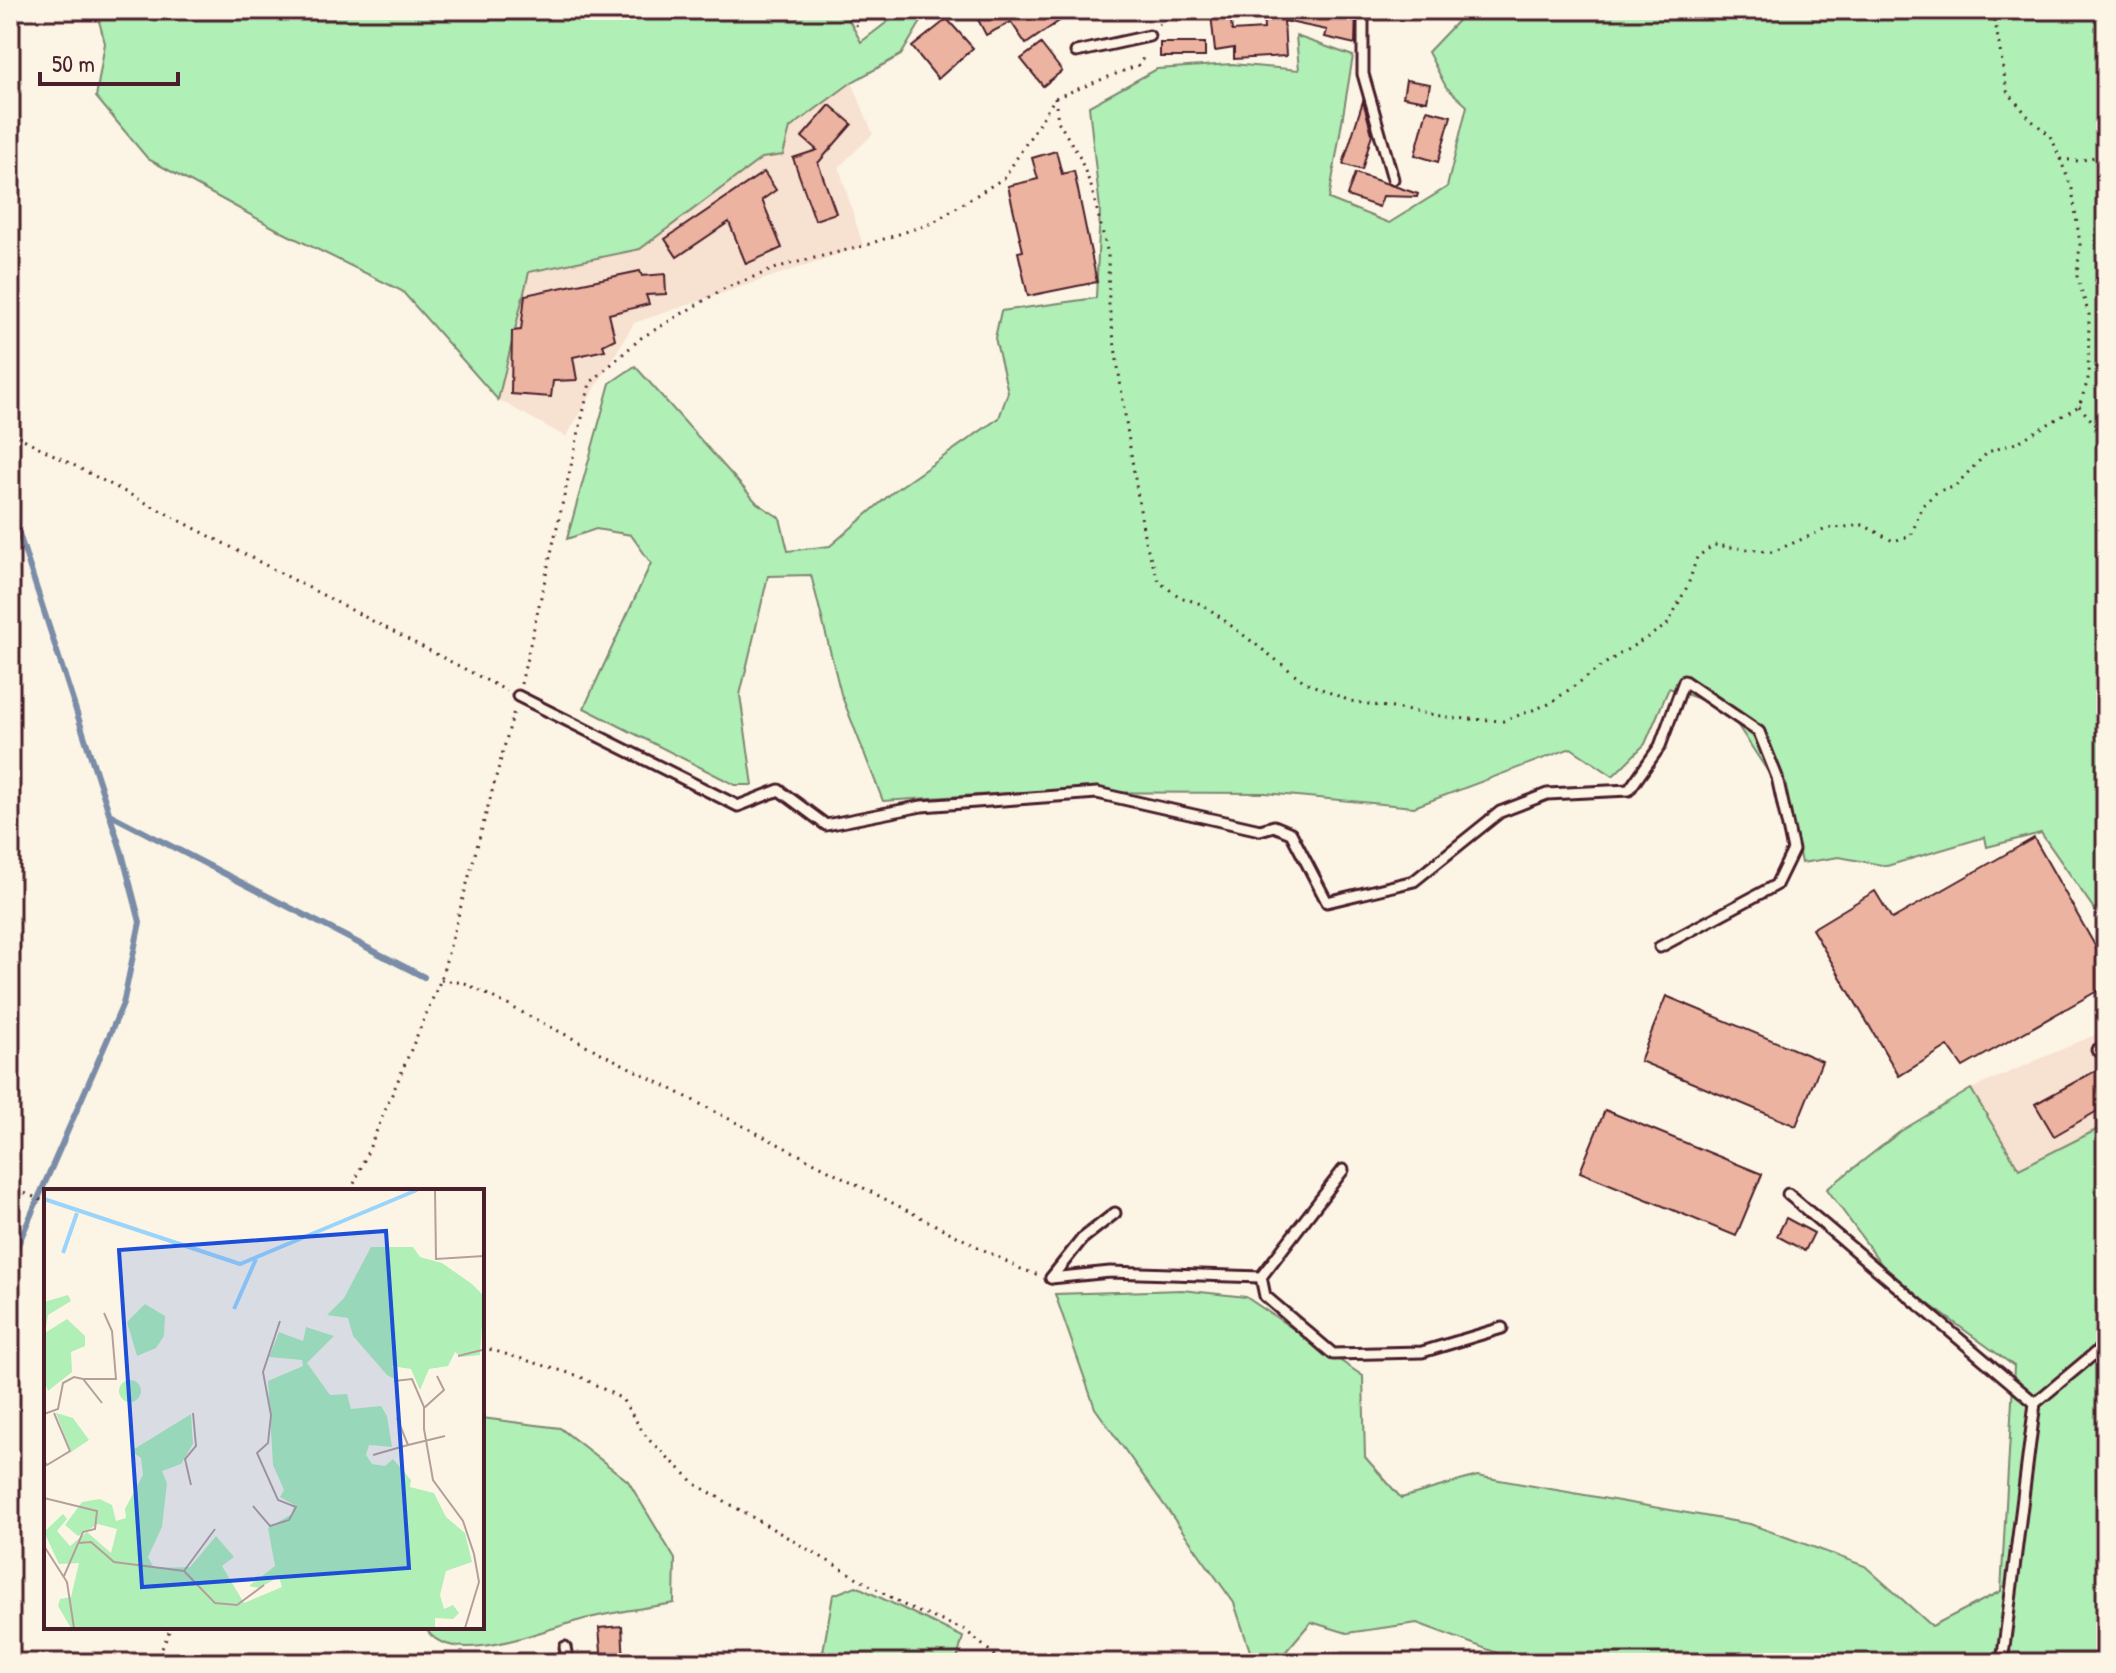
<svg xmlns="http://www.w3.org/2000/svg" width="2116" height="1673" font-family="'Patrick Hand',sans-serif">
	<rect width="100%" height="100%" fill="#fcf5e5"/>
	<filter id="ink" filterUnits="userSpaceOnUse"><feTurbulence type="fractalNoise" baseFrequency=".0125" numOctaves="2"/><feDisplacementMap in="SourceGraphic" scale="16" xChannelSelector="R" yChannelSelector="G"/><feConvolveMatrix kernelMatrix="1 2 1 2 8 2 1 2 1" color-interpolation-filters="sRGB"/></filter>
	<g filter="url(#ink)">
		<!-- built -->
		<g fill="#f7e1d0">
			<polygon points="852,82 873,134 839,167 863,246 634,323 566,437 499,400 529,272 640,249 762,158 783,155 790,128"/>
			<polygon points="2106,1030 2106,1125 2018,1169 1971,1089"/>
		</g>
		<!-- green -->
		<g fill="#b0efb6" stroke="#7d8770" stroke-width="2">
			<polygon points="96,10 850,10 848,18 861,42 903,10 928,10 901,55 852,82 790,128 783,155 762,158 640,249 529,272 498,400 402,291 282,232 148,159 96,97 105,43"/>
			<polygon points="1468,10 2106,10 2106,926 2041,833 1987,847 1985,837 1887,866 1839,857 1801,863 1789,804 1727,709 1669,688 1645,744 1613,776 1571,748 1414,807 1265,793 1024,792 883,801 841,694 811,575 768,576 740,695 753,785 735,785 584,708 651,563 631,535 596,529 567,539 610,383 635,366 757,503 780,518 788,551 830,546 894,491 999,418 1008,392 995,338 1001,311 1096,298 1100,209 1089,106 1157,69 1232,64 1299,70 1296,36 1353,56 1329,199 1389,223 1447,187 1467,106 1446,87 1428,52"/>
			<polygon points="1971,1089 2019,1169 2106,1125 2106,1663 1512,1663 1503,1655 1417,1623 1347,1633 1311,1622 1276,1663 1254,1663 1234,1603 1095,1408 1055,1294 1182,1290 1246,1297 1363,1376 1365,1457 1401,1498 1477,1476 1750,1524 1865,1566 1932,1626 2001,1591 2014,1366 1890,1276 1827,1189 1901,1131"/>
			<path d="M482 1418 560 1428 628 1481 675 1559 674 1603C646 1608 617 1611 589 1618 550 1626 449 1673 425 1627H482Z"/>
			<polygon points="856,1586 963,1637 956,1663 821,1663 833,1595"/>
		</g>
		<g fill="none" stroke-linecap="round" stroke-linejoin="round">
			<!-- stream -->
			<g stroke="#7a8ca7" stroke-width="6">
				<polyline points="10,506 122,853 140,922 123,1004 10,1263"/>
				<polyline points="111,815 424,977"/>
			</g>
		</g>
		<!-- building -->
		<g fill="#ebb3a0" stroke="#4a1f2b" stroke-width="2">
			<polygon points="973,10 1075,10 1026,44 1011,22 986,35"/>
			<polygon points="1263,10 1356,10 1355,44 1325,37 1327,30 1284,21 1286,56 1234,59 1234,48 1215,51 1211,14 1230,11 1232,31 1264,29"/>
			<polygon points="947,19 973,48 938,79 912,47"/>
			<rect x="1160" y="43" width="45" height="14"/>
			<polygon points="1041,44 1062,71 1043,86 1021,59"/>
			<polygon points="1406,80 1430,84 1427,101 1403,97"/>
			<polygon points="1363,101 1372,134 1362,170 1343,164"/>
			<polygon points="830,105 852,124 818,163 836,213 815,220 793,158 817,150 802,137"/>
			<polygon points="1427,110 1451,116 1438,162 1415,155"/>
			<polygon points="1056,151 1062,174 1074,171 1097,282 1028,296 1018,252 1023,251 1008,186 1038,179 1032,158"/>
			<polygon points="764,172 776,190 762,200 782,248 746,264 729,222 677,257 665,239"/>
			<polygon points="1355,173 1418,194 1417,197 1383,196 1379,207 1347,196"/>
			<polygon points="640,271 642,276 665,274 666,294 646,295 649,304 609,314 615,339 603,345 605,350 573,357 577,380 553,381 551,397 511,394 512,331 521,330 525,295"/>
			<polygon points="2034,838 2106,965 2106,986 1963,1067 1948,1046 1899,1076 1812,929 1875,891 1892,919"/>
			<polygon points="1666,996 1822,1061 1796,1126 1640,1061"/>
			<polygon points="2106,1065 2106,1106 2054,1136 2035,1104"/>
			<polygon points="1605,1110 1762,1174 1736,1236 1580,1172"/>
			<polygon points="1786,1218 1814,1233 1805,1251 1777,1236"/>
			<polygon points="622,1626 624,1663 602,1663 599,1628"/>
		</g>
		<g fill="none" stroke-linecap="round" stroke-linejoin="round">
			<!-- service casing -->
			<g stroke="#4a1f2b" stroke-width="15">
				<g id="service">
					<polyline points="1363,10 1363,74 1393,179"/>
					<polyline points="1076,52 1149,36"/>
					<polyline points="518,696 738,806 779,790 826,825 922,806 1097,793 1260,830 1274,826 1291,833 1327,902 1414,881 1500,812 1547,794 1629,790 1660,746 1684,681 1759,732 1777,777 1793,850 1776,885 1660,947"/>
					<polyline points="2097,1050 2106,1046"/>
					<polyline points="1343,1170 1261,1277 1265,1296 1333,1354 1422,1352 1502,1328"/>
					<polyline points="1788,1194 2035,1403"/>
					<polyline points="1051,1278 1110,1272 1261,1277"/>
					<polyline points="1051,1278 1082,1239 1115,1213"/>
					<polyline points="565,1647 568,1663"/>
					<polyline points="2002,1663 2035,1403 2106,1344"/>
				</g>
			</g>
			<!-- path -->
			<g stroke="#4a1f2b" stroke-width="3" stroke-dasharray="2 6" stroke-linecap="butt">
				<polyline points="1159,25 1171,10"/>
				<polyline points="856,26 860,10"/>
				<polyline points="1055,98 1058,121 1079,156 1091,186 1108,254 1109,306 1128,435 1145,541 1159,582 1180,597 1204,605 1305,682 1350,701 1453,718 1503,721 1549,704 1609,661 1667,625 1688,585 1697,557 1714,545 1772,552 1826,529 1863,525 1893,541 1911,536 1922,506 1938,491 1954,487 1988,452 2016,443 2079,406 2088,380 2089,315 2077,276 2080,244 2072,189 2051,136 2031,120 2007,91 1993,10"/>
				<polyline points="2060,159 2079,161 2106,154"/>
				<polyline points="2079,406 2106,437"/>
				<polyline points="10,432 507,691"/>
				<polyline points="521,684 590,383 641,338 725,288 782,266 863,246 932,223 1004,178 1055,98 1141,64 1144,53"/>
				<polyline points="441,980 465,983 1021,1269 1039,1275"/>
				<polyline points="10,1187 46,1202"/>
				<polyline points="351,1191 441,979 514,711"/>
				<polyline points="482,1347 579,1376 622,1399 647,1438 697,1485 911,1609 965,1630 1004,1663"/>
				<polyline points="156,1663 171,1627"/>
			</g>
			<!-- service -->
			<use href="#service" stroke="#fcf5e5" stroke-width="9"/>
		</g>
	</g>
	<!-- overview -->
	<g transform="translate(44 1189)">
		<rect width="440" height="440" fill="#fcf5e5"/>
		<path d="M327 58H369L376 68 398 74 428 95 440 107 436 166 417 168 411 163 404 177 385 180 376 201 367 180 348 177 352 191 343 186 309 147 304 129 283 126 300 109ZM24 106 27 112 4 126 1 144 23 130 41 147V157L27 163 28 183 4 202 0 191V113ZM101 115 121 127 120 147 112 159 93 167 83 133ZM262 138 290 147 263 174 286 206 303 205 307 220 337 217 343 227 348 258 325 256 322 266 328 275 341 277 349 270 367 291 366 298 390 304 402 328 421 344 428 373 402 382 396 406 400 420 409 416 415 424 409 430 391 429V439H27L14 417 16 410 27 408 35 374 15 375 0 343 19 325 23 330 13 342 26 357 43 343 67 364 73 340 54 335 34 347 21 336 38 313 56 310 68 316 72 332 82 329 81 320 99 286 97 269 87 262 147 225 149 255 137 275 118 282 123 294 118 338 104 368 110 379 146 378 172 347 190 368 178 377 200 414 238 398 235 388 215 399 205 397 231 377 224 339 248 325 250 316 236 308 240 301 229 276 224 192 259 177 258 171 225 168 235 143 259 152ZM75 202a11 11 0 1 1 22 0a11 11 0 1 1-22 0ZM12 224 29 229 45 251 27 263Z" fill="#b0efb6"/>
		<path fill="none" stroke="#9ad4fa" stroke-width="4" d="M0 10 196 75 373 1M19 64 33 24M190 120 212 70"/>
		<path fill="none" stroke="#b59f9b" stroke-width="2" d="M391 1 392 70 440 67M414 167 438 161M393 187 400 201 380 219V240L389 291 419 332 430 365 435 393 421 439M39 190H72L68 142 60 124M350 192 368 190 380 218M0 225 14 220 19 194 30 188 39 190 58 214M353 229 364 256 401 247M329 266 364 256M0 272 3 276 26 262 10 224M147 296 141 270 152 257 149 224M0 309 53 322 51 340 39 343 20 387M209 317 226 337 245 331 252 318 234 311 213 264 224 254 227 226 219 183 236 132M34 354 47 353 70 373 140 382 171 414 193 416 220 396M0 357 23 393 30 439M140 382 171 340"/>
		<path fill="#1d4ed8" fill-opacity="0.15" stroke="#1d4ed8" stroke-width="4" d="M342 42 365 379 98 398 75 61Z"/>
		<rect width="440" height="440" fill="none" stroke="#4a1f2b" stroke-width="4"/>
	</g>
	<!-- margin -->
	<rect width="2116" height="1673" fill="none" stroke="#fcf5e5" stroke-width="40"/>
	<rect x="20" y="20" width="2076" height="1633" fill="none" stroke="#4a1f2b" stroke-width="3" filter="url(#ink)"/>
	<!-- scale -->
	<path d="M40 72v12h138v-12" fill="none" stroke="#4a1f2b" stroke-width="4"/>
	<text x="52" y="72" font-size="24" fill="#4a1f2b" stroke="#fcf5e5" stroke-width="6" paint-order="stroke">50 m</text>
</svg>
